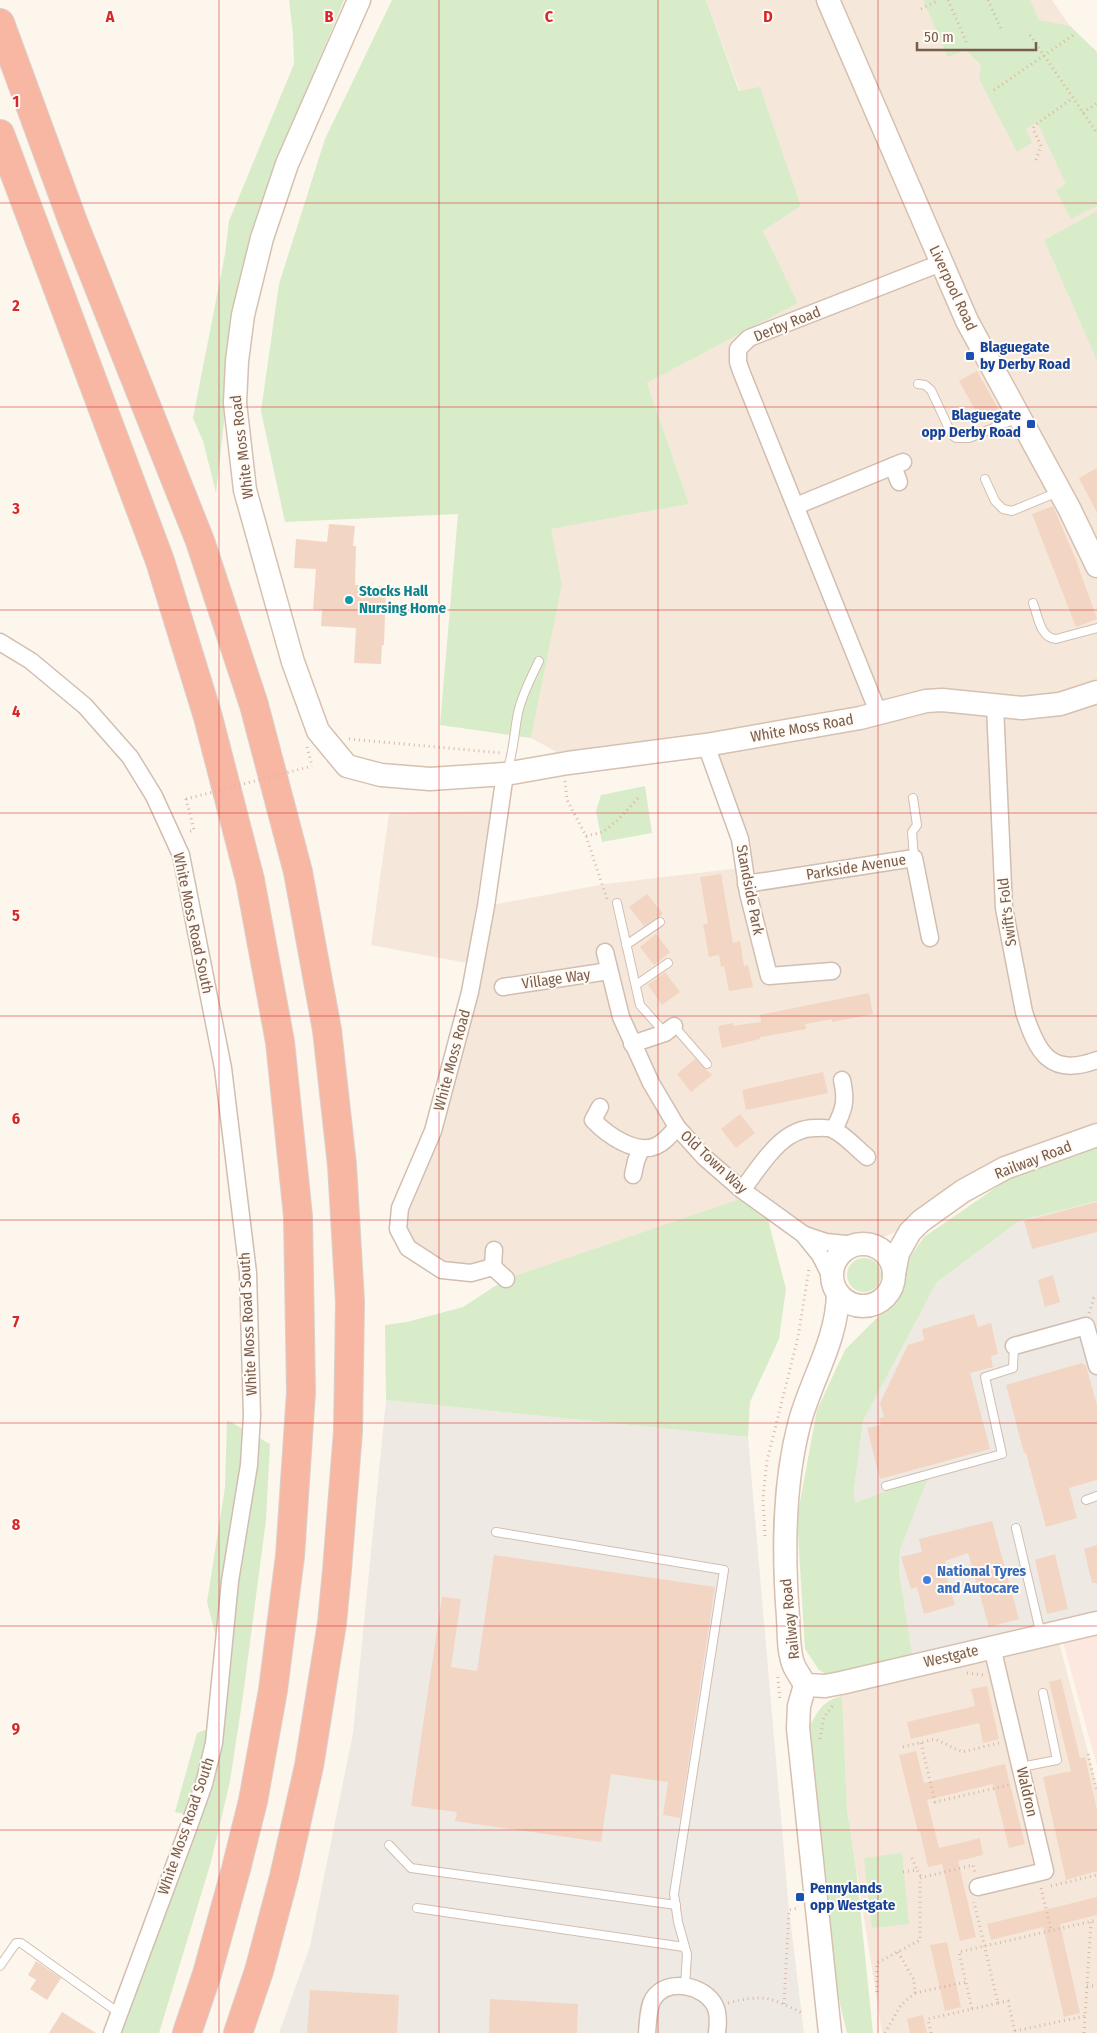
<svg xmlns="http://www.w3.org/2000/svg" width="1097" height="2033" font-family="'Fira Sans Condensed',sans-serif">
	<rect width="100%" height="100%" fill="#fdf6ec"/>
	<!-- residential -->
	<g fill="#f5e8da">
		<polygon points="706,0 1052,0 1070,26 1097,52 1097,211 1044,240 1097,361 1097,1136 921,1221 865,1245 855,1245 845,1250 834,1264 803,1234 765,1208 506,1279 493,1267 471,1273 408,1248 400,1208 433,1131 486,906 605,884 740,868 706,745 575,762 531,738 562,585 550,529 689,504 647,383 798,303 763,231 801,206 760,88 740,91"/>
		<polygon points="491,811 467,963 371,945 389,813"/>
		<polygon points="1056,1631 1097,1786 1097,2033 882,2033 847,1809 841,1683"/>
	</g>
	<!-- commercial -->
	<polygon fill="#fde8e0" points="1097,1635 1097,1766 1063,1642"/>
	<!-- industrial -->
	<g fill="#efe9e4">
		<polygon points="1097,1201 1097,1623 914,1665 899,1571 900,1550 928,1476 855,1503 854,1490 863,1421 937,1282 1019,1221"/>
		<polygon points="386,1400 748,1437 789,1910 804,2033 279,2033 310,1946 353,1733"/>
	</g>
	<!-- green -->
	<g fill="#d8ecc9">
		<polygon points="289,0 344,0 277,160 250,235 233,313 226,403 216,493 203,441 193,418 225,254 229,221 294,64 293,34"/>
		<polygon points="392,0 706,0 739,91 760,87 801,206 763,231 798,303 647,383 689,504 551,529 562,585 531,738 440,725 458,514 285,522 261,411 279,284 325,139"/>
		<polygon points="923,0 1030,0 1039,20 1070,26 1097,52 1097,206 1071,219 1056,190 1066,184 1037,122 1026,129 1032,143 1017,152 979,79 981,65 966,50 948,57"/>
		<polygon points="1097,211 1097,361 1044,240"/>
		<polygon points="645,786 652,833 602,842 596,811 601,795"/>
		<polygon points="1097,1135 1097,1201 1019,1221 937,1282 863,1421 854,1490 855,1503 929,1475 900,1550 899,1571 914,1665 841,1683 819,1670 805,1649 797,1518 817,1410 845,1350 884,1311 904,1286 906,1263 924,1237 1026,1167"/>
		<polygon points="749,1196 765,1208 786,1289 779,1339 750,1402 748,1437 386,1400 385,1325 407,1322 463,1307 506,1279"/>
		<circle cx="864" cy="1275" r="17"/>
		<polygon points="227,1420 270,1444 266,1520 243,1696 230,1781 211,1862 159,2033 115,2033 187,1815 175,1812 197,1733 219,1725 228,1649 215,1633 207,1602 225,1487"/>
		<path d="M842 1696 847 1809 856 1868 873 2033H847L837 1991 809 1727C819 1710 822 1701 842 1696Z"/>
		<polygon points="902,1853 909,1924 872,1928 864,1858"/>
	</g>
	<!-- building -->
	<g fill="#f3d5c3">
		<polygon points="977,371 1000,412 982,422 959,381"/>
		<polygon points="1097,468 1097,513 1079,478"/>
		<polygon points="1053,506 1076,560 1097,619 1076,627 1032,514"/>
		<polygon points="329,524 355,526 353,546 356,546 355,585 386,587 384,645 382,645 381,664 354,663 356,628 321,626 322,610 313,609 316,569 294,568 296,539 327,542"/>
		<polygon points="721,874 733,943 740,941 744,966 748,965 753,987 729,991 724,966 721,967 719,955 709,957 703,924 708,924 700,877"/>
		<polygon points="647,894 663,914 644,926 629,907"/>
		<polygon points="656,934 670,952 654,965 640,947"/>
		<polygon points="665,972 680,992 662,1005 648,985"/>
		<polygon points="869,993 873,1014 832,1022 832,1019 805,1024 806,1029 760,1037 760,1039 722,1048 718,1026 733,1023 733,1026 761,1022 760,1015"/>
		<polygon points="695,1059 712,1075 691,1092 677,1074"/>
		<polygon points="823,1072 828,1093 746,1110 742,1090"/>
		<polygon points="740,1114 755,1133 736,1148 721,1129"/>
		<polygon points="1097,1202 1097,1232 1032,1249 1024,1221"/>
		<polygon points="1053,1275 1060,1302 1045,1307 1038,1280"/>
		<polygon points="974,1314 978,1327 991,1323 998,1354 991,1356 993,1367 970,1373 990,1449 880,1479 867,1428 881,1425 879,1418 884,1417 880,1403 908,1345 924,1340 922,1329"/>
		<polygon points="1082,1363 1086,1366 1097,1405 1097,1480 1069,1488 1077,1518 1046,1527 1026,1453 1024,1453 1006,1385"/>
		<polygon points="992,1521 1019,1619 989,1627 968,1553 945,1561 948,1571 945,1572 955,1605 924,1614 917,1587 911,1589 901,1557 922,1552 919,1539"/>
		<polygon points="1097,1545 1097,1583 1092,1583 1084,1549"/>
		<polygon points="1055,1554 1068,1609 1047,1614 1035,1560"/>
		<polygon points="494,1555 715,1587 680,1818 663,1815 668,1782 611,1774 601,1842 455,1821 457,1812 411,1806 442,1597 461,1599 451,1667 477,1671"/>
		<polygon points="1061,1679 1080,1758 1085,1757 1097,1810 1097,1871 1066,1880 1043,1777 1071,1771 1049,1682"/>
		<polygon points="987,1686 999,1739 983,1743 979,1723 911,1739 907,1722 975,1706 971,1689"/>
		<polygon points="916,1751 924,1783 1005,1764 1025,1844 1009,1848 993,1784 927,1800 939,1848 980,1838 983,1855 958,1861 976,1937 960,1941 942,1864 928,1867 920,1831 918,1832 899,1755"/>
		<polygon points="1097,1897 1097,1915 1060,1924 1080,2013 1064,2017 1043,1927 991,1940 987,1924"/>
		<polygon points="947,1942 961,2007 945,2011 930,1945"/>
		<polygon points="36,1961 61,1978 47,2000 30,1989 36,1980 28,1975"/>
		<polygon points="310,1990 399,1995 397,2033 307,2033"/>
		<polygon points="490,1999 578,2004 577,2033 489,2033"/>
		<polygon points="62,2012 96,2033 49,2033"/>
		<polygon points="923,2015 927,2033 910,2033 907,2019"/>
	</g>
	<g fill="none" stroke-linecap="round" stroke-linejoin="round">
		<!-- lane casing -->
		<g stroke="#d1beb0" stroke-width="10">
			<g id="lane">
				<polyline points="918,384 925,385 931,390 952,435 956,438 969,438 1018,418"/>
				<polyline points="985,479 995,501 1003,509 1012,511 1058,492"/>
				<path d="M1033 603C1038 616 1040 638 1056 639L1097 628"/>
				<path d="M507 771C514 751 514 732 518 713 522 694 531 678 539 661"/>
				<polyline points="913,798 917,825 912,832 914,858"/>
				<polyline points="617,903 640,1005 665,1033"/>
				<polyline points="626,945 660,922"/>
				<polyline points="636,985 668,963"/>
				<polyline points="674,1026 707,1064"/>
				<polyline points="886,1486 1002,1454 985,1377 1013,1368 1014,1346"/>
				<polyline points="1086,1500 1097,1496"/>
				<polyline points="1016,1528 1041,1635"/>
				<polyline points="496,1532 724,1570 674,1894 678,1922 687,1954 685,1986"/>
				<polyline points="1021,1767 1057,1760 1043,1693"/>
				<polyline points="389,1845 411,1868 676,1905"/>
				<polyline points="417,1908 684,1947"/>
				<polyline points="0,1966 16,1943 21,1943 119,2013"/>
			</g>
		</g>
		<!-- street casing -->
		<g stroke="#d1beb0" stroke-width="19">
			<g id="street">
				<polyline points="893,466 899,482"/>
				<polyline points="796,506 903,462"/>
				<polyline points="0,642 31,661 85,706 130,757 154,796 181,855 223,1068 248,1273 252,1416 249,1465 230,1581 214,1743 204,1784 189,1826 112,2033"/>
				<path d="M995 706 1004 908 1024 1012C1037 1052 1050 1078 1097 1060"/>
				<polyline points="878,712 741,371 738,362 738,349 749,338 941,263"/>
				<polyline points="706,745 740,839 748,893 769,976 832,971"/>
				<polyline points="746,884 914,858 930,938"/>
				<polyline points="605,952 621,1017 651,1083 677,1127 704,1157 742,1190 803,1234 820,1255 832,1279"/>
				<polyline points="503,987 609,971"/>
				<polyline points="632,1044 665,1033 674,1026"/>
				<path d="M600 1107 593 1120C607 1135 636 1155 656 1146 665 1142 671 1134 677 1127"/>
				<path d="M834 1130C844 1109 847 1102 842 1080"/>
				<polyline points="633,1175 636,1161 641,1149"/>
				<path d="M742 1190C761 1166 781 1128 815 1128 821 1128 829 1127 834 1130 845 1135 858 1150 867 1157"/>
				<polyline points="805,1235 826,1242 855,1245"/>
				<polyline points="494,1250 493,1267 506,1279"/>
				<polyline points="493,1267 471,1273 442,1270 408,1248 398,1229 400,1208 433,1131 470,992 486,906 505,774"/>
				<polyline points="1014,1346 1086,1326 1097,1366"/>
				<polyline points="978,1887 1045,1871 992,1647"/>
				<path d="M647 2033C648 2022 648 2008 653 1999 667 1977 705 1985 715 2006 719 2014 718 2025 717 2033"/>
			</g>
		</g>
		<!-- secondary casing -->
		<g stroke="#d6c0b0" stroke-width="25">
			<g id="secondary">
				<polyline points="359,0 287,164 262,238 243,315 237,361 235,403 245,490 293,662 318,731 347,766 381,775 430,779 505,774 568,763 706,745 860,718 926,701 942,700 1022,708 1060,704 1097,692"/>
				<polyline points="828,0 967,321 1069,508 1097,566"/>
				<circle cx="863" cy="1275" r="31"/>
				<polyline points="894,1274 898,1253 910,1232 921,1221 963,1191 1005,1168 1097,1135"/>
				<polyline points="805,1685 825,1686 841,1683 1097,1623"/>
				<path d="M830 2033 798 1728 799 1706 805 1685C802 1679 797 1672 794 1666 788 1652 789 1632 788 1617 783 1552 783 1484 800 1421 812 1378 837 1340 838 1294"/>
			</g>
		</g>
		<!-- highway casing -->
		<g stroke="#dad1cd" stroke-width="30">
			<g id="highway">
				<polyline points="0,23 73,222 200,541 254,705 298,872 327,1030 342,1165 350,1302 348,1431 337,1570 332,1623 309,1766 284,1877 259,1971 238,2033"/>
				<polyline points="0,134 160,561 208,717 250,880 280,1042 298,1216 301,1392 290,1556 273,1690 253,1801 236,1869 207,1974 187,2033"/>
			</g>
		</g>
		<!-- path -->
		<g stroke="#d9b8a5" stroke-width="3" stroke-dasharray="1 4" stroke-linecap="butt">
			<polyline points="948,0 968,46"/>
			<polyline points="988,0 1002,31"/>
			<polyline points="921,9 939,0"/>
			<polyline points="1030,35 1097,133"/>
			<polyline points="994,90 1075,34"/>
			<polyline points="1083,113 1097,103"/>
			<polyline points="1036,160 1041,146 1033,129 1034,126 1073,98"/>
			<polyline points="349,739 502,753"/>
			<polyline points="307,747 312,766"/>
			<polyline points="565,781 567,800 586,836 607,899"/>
			<polyline points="186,799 194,830 187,832"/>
			<polyline points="586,836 603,832 619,819 638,798"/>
			<polyline points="1089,1313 1094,1298 1097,1297"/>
			<polyline points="765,1536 763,1498 767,1461 798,1337 809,1268"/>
			<polyline points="967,1673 983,1675"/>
			<polyline points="778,1677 780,1701"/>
			<polyline points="820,1739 824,1717 834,1704"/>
			<polyline points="921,1743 935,1802 1009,1785"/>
			<polyline points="903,1747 935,1739 962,1752 999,1743"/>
			<polyline points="1088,1754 1097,1793"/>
			<polyline points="912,1858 917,1870"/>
			<polyline points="903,1872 917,1870 921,1877"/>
			<polyline points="1051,1886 1097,1875"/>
			<polyline points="1041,1888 1051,1930"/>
			<polyline points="1087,1986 1097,1986"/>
			<polyline points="877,1992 877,1963 920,1940 920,1878 973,1865 975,1872"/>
			<polyline points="915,1993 966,1982"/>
			<path d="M728 2003C763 1994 770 1997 802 2013"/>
			<polyline points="998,2003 1008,2001 1015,2032"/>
			<polyline points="784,2004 789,1910 798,1908 798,1906"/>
			<polyline points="972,2009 998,2003 974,1902"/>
			<polyline points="1015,2031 1085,2016"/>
			<polyline points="885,2033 901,2005 915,1993 914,1980 898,1952"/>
			<polyline points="931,2033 928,2019 972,2009 959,1952 1097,1920"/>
			<polyline points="1084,2033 1091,1922"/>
		</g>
		<!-- lane -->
		<use href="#lane" stroke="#fff" stroke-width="8"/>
		<!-- street -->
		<use href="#street" stroke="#fff" stroke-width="16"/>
		<!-- secondary -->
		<use href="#secondary" stroke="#fff" stroke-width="22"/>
		<!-- highway -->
		<use href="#highway" stroke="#f7b7a3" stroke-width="28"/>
		<!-- path-bridge -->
		<polyline stroke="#d9b8a5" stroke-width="3" stroke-dasharray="1 4" stroke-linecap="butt" points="186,799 312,766"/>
	</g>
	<!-- grid -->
	<path fill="none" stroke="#d62828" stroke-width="1" stroke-opacity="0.55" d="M219 0V2033M439 0V2033M658 0V2033M878 0V2033M0 203H1097M0 407H1097M0 610H1097M0 813H1097M0 1016H1097M0 1220H1097M0 1423H1097M0 1626H1097M0 1830H1097"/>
	<!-- markers -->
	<g fill="#1a4fb4" stroke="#fffaf3" stroke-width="2">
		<rect x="965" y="351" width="10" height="10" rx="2.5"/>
		<rect x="1026" y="419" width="10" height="10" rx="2.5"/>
		<rect x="795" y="1892" width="10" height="10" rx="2.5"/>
	</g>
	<circle fill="#0f9aa8" stroke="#fffaf3" stroke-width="2" cx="349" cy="600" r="5"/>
	<circle fill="#3f7fe0" stroke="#fffaf3" stroke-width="2" cx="927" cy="1580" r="5"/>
	<g text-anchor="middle" stroke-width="4" stroke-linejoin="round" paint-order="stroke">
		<!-- street labels -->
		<g font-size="15" fill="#7a5c4d" stroke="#fffaf3">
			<text transform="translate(953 288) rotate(65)" y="5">Liverpool Road</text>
			<text transform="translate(787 324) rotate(-22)" y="5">Derby Road</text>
			<text transform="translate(242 447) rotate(-97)" y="5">White Moss Road</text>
			<text transform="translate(802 728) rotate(-10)" y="5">White Moss Road</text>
			<text transform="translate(856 867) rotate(-9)" y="5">Parkside Avenue</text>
			<text transform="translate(750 890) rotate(79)" y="5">Standside Park</text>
			<text transform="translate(1007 912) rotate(-97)" y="5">Swift's Fold</text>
			<text transform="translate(193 923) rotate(78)" y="5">White Moss Road South</text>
			<text transform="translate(556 979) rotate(-8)" y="5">Village Way</text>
			<text transform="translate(452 1060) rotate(-75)" y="5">White Moss Road</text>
			<text transform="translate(1033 1160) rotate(-21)" y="5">Railway Road</text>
			<text transform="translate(714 1162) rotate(43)" y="5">Old Town Way</text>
			<text transform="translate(248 1324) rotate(-93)" y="5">White Moss Road South</text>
			<text transform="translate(790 1619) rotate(-96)" y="5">Railway Road</text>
			<text transform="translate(951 1656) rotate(-13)" y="5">Westgate</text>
			<text transform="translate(1027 1792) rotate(77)" y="5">Waldron</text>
			<text transform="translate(186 1826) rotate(-71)" y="5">White Moss Road South</text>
		</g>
		<!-- transit labels -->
		<g font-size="15" font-weight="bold" fill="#164399" stroke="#fffaf3" text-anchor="start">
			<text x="980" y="352">Blaguegate<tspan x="980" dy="17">by Derby Road</tspan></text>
			<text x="1021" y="420" text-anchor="end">Blaguegate<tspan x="1021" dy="17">opp Derby Road</tspan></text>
			<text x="810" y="1893">Pennylands<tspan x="810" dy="17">opp Westgate</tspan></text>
		</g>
		<!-- culture labels -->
		<g font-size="15" font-weight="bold" fill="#0d838f" stroke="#fffaf3" text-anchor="start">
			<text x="359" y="596">Stocks Hall<tspan x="359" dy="17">Nursing Home</tspan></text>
		</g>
		<!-- shop labels -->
		<g font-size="15" font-weight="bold" fill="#366cbe" stroke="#fffaf3" text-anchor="start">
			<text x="937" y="1576">National Tyres<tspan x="937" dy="17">and Autocare</tspan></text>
		</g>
	</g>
	<g font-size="16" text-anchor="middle" font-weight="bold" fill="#d62828" stroke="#fffaf3" stroke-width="4" stroke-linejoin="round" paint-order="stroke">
		<text x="110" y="22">A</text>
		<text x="329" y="22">B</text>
		<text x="549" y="22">C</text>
		<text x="768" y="22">D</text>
		<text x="16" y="107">1</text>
		<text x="16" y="311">2</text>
		<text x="16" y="514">3</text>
		<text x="16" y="717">4</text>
		<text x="16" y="921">5</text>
		<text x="16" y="1124">6</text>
		<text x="16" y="1327">7</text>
		<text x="16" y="1530">8</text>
		<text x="16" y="1734">9</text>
	</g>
	<!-- scale -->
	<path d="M917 42v8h119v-8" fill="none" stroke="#7a5c4d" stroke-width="2.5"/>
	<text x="924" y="42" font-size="15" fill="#7a5c4d" stroke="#fffaf3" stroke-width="4" paint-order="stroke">50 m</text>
</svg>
